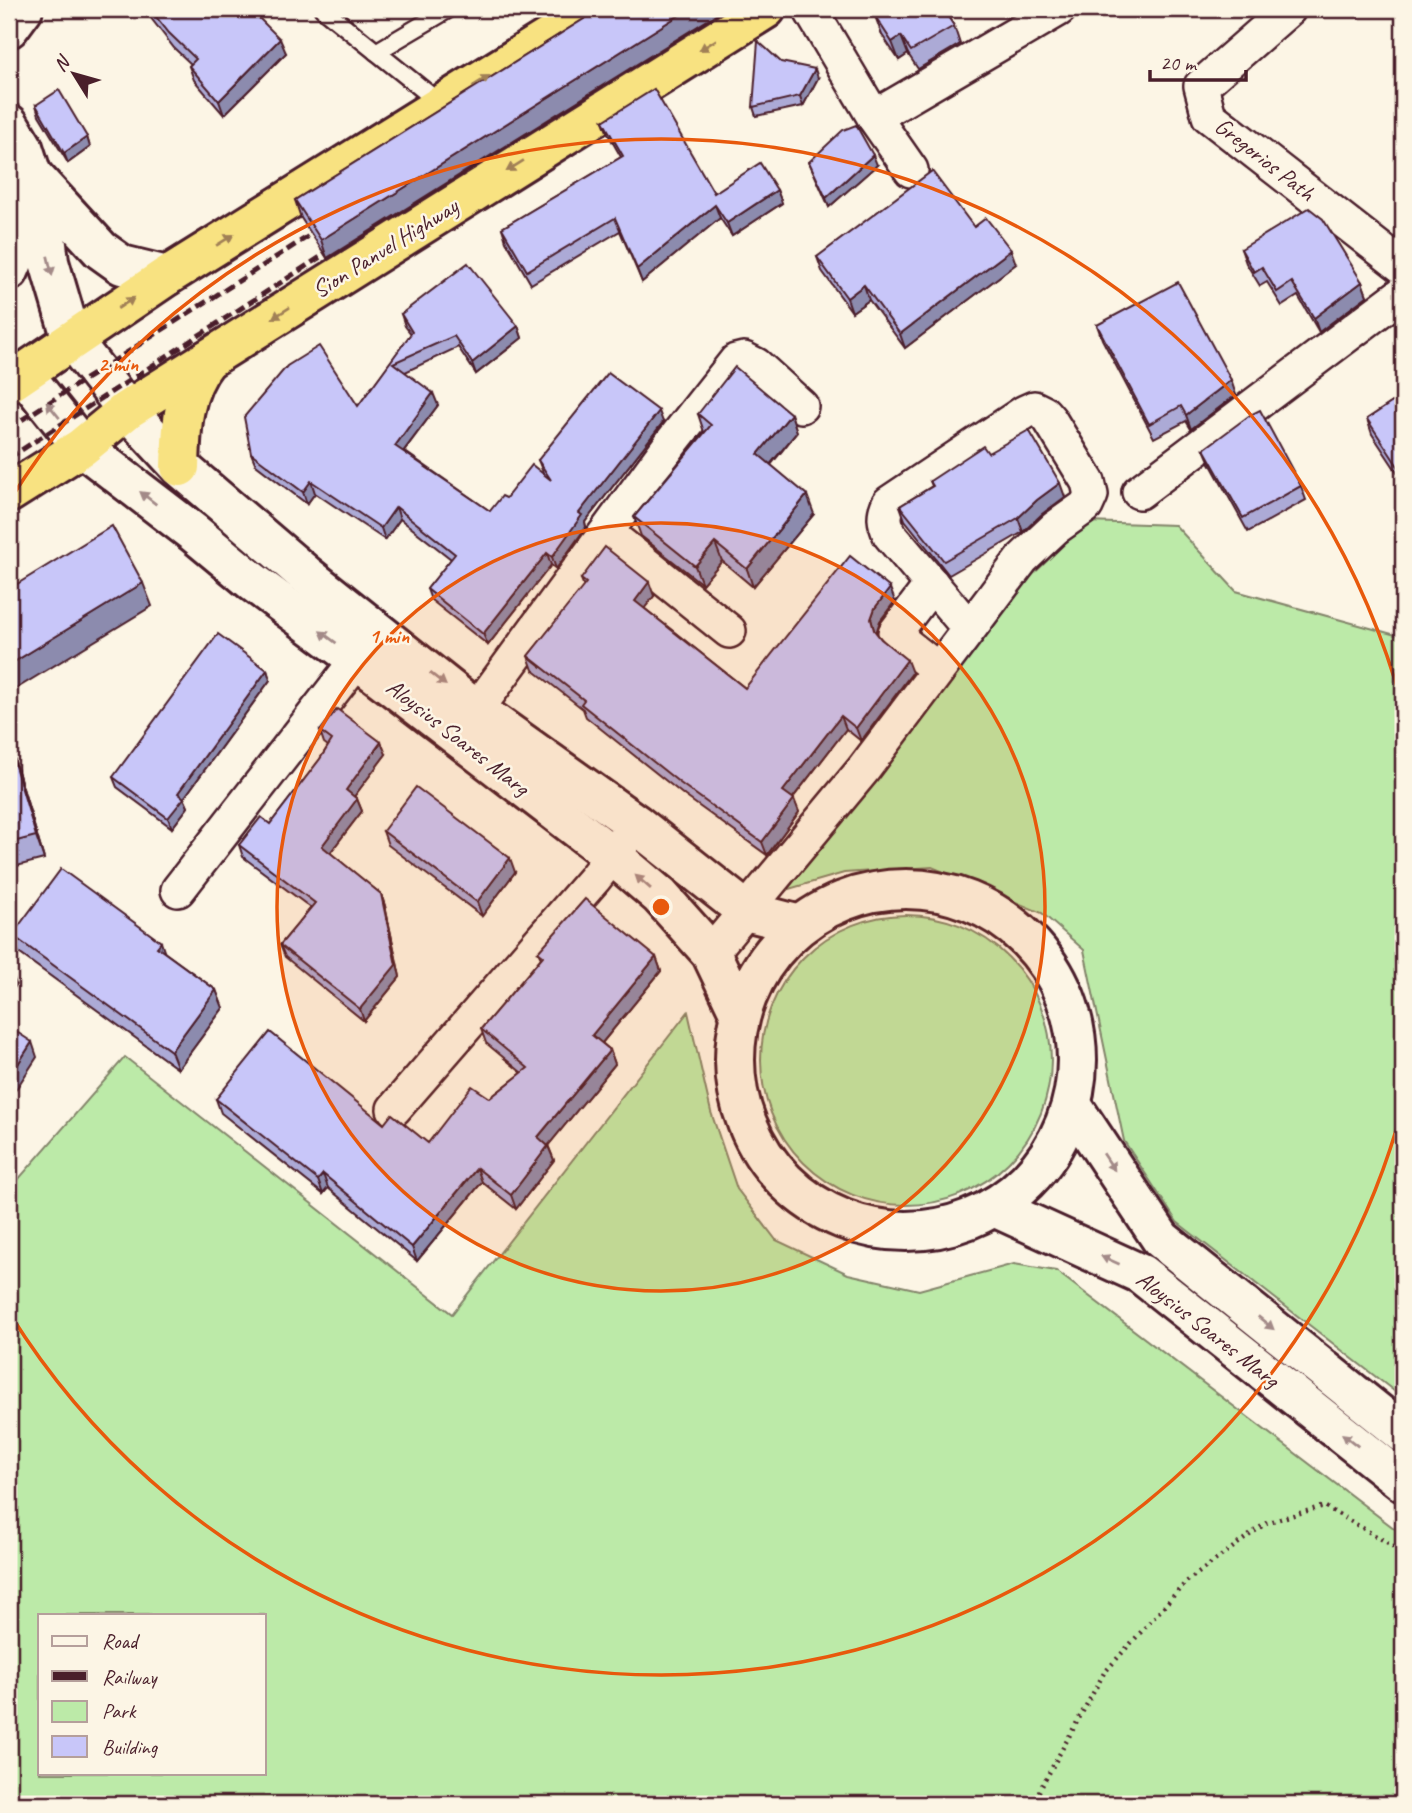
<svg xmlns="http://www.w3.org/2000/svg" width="1412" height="1813" font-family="Caveat,sans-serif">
	<rect width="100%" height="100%" fill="#fcf5e5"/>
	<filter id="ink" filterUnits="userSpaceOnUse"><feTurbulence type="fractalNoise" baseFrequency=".0143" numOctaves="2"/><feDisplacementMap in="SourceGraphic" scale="14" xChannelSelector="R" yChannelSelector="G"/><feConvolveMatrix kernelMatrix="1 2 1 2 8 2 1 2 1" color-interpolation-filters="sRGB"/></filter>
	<g filter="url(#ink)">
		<!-- green -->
		<g fill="#bceaa8" stroke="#83846a" stroke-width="2" fill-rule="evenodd">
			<polygon points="1087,522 1175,525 1236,591 1403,637 1403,1398 1177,1222 1124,1141 1084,950 1042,913 932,867 844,873 782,891 1020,587"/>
			<circle cx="906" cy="1060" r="145"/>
			<path d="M688 1012 711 1112 737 1189 776 1240 848 1274 919 1290 1014 1264 1056 1271 1403 1535V1804H9V1190L125 1057 452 1314ZM40 1615H264V1773H40Z"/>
		</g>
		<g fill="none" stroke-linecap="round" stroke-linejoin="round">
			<!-- lane casing -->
			<g stroke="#4a1f2b" stroke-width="21">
				<g id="lane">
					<polyline points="323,9 441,104"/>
					<polyline points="376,52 449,9"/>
				</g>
			</g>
			<!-- street casing -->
			<g stroke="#4a1f2b" stroke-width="38">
				<g id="street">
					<polyline points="810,9 874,117"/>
					<polyline points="1289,9 1201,86 1209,116 1403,267"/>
					<polyline points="911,170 874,117 1059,9"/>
					<polyline points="1139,492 1403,293"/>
					<polyline points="607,533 729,631"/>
					<polyline points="932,584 895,633 898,638 937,669"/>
					<polyline points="461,731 672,442 736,361 744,359 756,365 801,406"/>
					<polyline points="178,890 374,638"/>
					<path d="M711 953 863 770 1022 559 1055 528 1086 506 1091 495 1088 482 1050 420 1044 413 1034 408 1025 412 889 503C883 515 884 522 890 535L968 627"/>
					<polyline points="394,1109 594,879 629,834"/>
				</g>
			</g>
			<!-- secondary casing -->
			<g stroke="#4a1f2b" stroke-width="44">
				<g id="secondary">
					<polyline points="9,28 23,9"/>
					<polyline points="9,124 23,147 32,175 45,227 49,262 72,340 127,410 180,467 305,574 476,710 636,824 746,911 800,925"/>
					<polyline points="34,177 101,250 122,265 167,276"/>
					<polyline points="9,271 13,262 30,184"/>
					<polyline points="23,373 82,447 194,533 253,582 358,660 613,856 660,896 711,953 740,1014"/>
					<circle cx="906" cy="1060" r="171"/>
					<polyline points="1072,1105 1161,1239 1403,1433"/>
					<polyline points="994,1207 1141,1274 1403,1482"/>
				</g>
			</g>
			<!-- highway casing -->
			<g stroke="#4a1f2b" stroke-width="44">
				<g id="highway">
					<polyline points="9,383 167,276 595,9"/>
					<path d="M180 467C181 428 182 391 207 360"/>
					<polyline points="9,493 82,447 127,410 766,9"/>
				</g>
			</g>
			<!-- path -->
			<polyline stroke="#4a1f2b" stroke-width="4.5" stroke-dasharray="2 5" stroke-linecap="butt" points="1032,1804 1104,1673 1186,1582 1266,1523 1324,1506 1390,1544 1403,1555"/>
			<!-- lane -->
			<use href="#lane" stroke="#fcf5e5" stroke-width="16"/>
			<!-- street -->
			<use href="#street" stroke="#fcf5e5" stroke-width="33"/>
			<!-- secondary -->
			<use href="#secondary" stroke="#fcf5e5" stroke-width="38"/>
			<!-- highway -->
			<use href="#highway" stroke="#f8e281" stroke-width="38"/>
			<!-- rail -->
			<g stroke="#4a1f2b" stroke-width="5" stroke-dasharray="10 5" stroke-linecap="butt">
				<polyline points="9,428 312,234"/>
				<polyline points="9,458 325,254"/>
			</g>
		</g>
		<!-- wall -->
		<g fill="#acaad6" stroke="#4a1f2b" stroke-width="2">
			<polygon points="144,9 250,9 286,53 224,115 194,80 189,66 191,64 174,48"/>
			<polygon points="600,9 725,9 327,258 301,218 295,200"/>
			<polygon points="879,9 946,9 944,10 954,26 960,44 918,69 908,54 899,60 882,35 875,16 881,12"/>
			<polygon points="818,78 803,106 756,116 753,107"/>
			<polygon points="36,105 87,137 90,147 68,163 39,115"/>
			<polygon points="603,121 714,193 777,190 782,203 732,236 720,218 642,282 620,231 531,284 506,241 502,228 621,157 608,134"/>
			<polygon points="809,162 877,165 829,207"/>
			<polygon points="974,227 1016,264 905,348 869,300 852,312 822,271 817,257"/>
			<polygon points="1241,249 1362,282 1367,296 1319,332 1298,296 1282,306 1267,282 1260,286 1246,263"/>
			<polygon points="401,314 518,326 522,338 476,374 458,347 405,372 438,405 404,451 490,511 506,498 544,475 538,460 663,422 585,522 586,527 556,569 551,565 488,645 431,600 427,589 451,559 400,519 385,540 315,493 307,504 256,465 251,453 358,406 411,334 405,326"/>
			<polygon points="1097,325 1236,395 1191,429 1186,421 1154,438 1102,339"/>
			<polygon points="1403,395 1403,481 1372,434 1367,419"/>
			<polygon points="698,414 791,414 797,432 771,465 814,514 753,587 722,561 702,584 641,536 634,517 704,432"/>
			<polygon points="1204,449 1301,486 1306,500 1248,532 1210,463"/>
			<polygon points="930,481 1065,497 1042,514 1023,532 949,575 905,520 900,506 932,486"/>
			<polygon points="581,579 654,596 644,608 745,688 895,601 880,621 876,633 912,673 861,741 846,729 793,798 799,812 767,855 685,796 586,717 583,709 533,670 528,656 584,587"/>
			<polygon points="267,670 270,680 184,798 188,807 172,828 117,787 113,777"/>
			<polygon points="320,731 386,754 354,796 357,799 362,811 330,853 381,894 385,906 400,977 364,1021 285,957 280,945 311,908 243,857 239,845 270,824 320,759 328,746 324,743"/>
			<polygon points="9,741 44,859 9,868"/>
			<polygon points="383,831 515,872 482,916 388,845"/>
			<polygon points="12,935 164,952 216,990 223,1008 178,1069 19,953"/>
			<polygon points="538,952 656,957 661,971 602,1043 610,1050 615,1064 548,1145 554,1160 516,1209 482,1182 417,1261 328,1188 323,1194 221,1113 216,1099 384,1124 428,1143 490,1098 522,1073 486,1043 481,1029 541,958"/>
		</g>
		<!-- shaded-wall -->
		<g fill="#8c8bae" stroke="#4a1f2b" stroke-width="2">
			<polygon points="689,9 725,9 327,258 321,240"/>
			<polygon points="1184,9 1198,9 1186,17"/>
			<polygon points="901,36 908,54 899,60 892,42"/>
			<polygon points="280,39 286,53 224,115 219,101"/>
			<polygon points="815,69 818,78 803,106 800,96"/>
			<polygon points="87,137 90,147 68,163 64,153"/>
			<polygon points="873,155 877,165 829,207 826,198"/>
			<polygon points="777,190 782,203 732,236 727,223"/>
			<polygon points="715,205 720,218 642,282 637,269"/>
			<polygon points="1011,250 1016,264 905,348 900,334"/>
			<polygon points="1362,282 1367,296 1319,332 1314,318"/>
			<polygon points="864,285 869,300 852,312 847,298"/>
			<polygon points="518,326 522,338 476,374 472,363"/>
			<polygon points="1231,380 1236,395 1191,429 1186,415"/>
			<polygon points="433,393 438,405 399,457 395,446"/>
			<polygon points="659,411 663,422 585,522 586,527 556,569 552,557 579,513"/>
			<polygon points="791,414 797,432 764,472 758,454"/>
			<polygon points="311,481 315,493 307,504 303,492"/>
			<polygon points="1060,483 1065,497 1042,514 1023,532 1018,518 1037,500"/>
			<polygon points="807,495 814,514 753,587 747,569"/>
			<polygon points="396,507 400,519 385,540 381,528"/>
			<polygon points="715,543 722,561 702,584 695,566"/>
			<polygon points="547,553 551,565 488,645 483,634"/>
			<polygon points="649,582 654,596 640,614 635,601"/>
			<polygon points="143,583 152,606 9,693 9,665"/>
			<polygon points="890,588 895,601 880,621 876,633 874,630 871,619 875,608"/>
			<polygon points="907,660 912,673 861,741 856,728"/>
			<polygon points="267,670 270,680 184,798 188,807 172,828 168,818 178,793"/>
			<polygon points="841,716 846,729 788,804 783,791"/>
			<polygon points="9,741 44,859 36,836 9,746"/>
			<polygon points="381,742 386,754 350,802 346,790"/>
			<polygon points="357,799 362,811 326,858 322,846"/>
			<polygon points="794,799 799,812 767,855 762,842"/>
			<polygon points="510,858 515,872 482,916 477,902"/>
			<polygon points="381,894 385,906 400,977 364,1021 360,1009"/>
			<polygon points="161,942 167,960 157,947"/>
			<polygon points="656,957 661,971 597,1049 592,1035"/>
			<polygon points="11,971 16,985 9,996 9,974"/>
			<polygon points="216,990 223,1008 178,1069 171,1051"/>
			<polygon points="32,1042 37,1057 9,1100 9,1078"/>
			<polygon points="610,1050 615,1064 543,1152 538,1137"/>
			<polygon points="548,1146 554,1160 516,1209 511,1195"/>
			<polygon points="477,1168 482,1182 417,1261 412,1247"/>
			<polygon points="323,1174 328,1188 323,1194 318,1180"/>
		</g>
		<!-- building -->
		<g fill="#c8c6f9" stroke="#4a1f2b" stroke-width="2">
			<polygon points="150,9 250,9 280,39 219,101 189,66 196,59 169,33"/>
			<polygon points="600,9 689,9 321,240 295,200"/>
			<polygon points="884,9 943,9 954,26 911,51 901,36 892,42 875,16 885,10"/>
			<polygon points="758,41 781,62 815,69 800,96 753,107"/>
			<polygon points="654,89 714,193 760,163 777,190 727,223 715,205 637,269 615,218 527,271 502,228 623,156 603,121"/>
			<polygon points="59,90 87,137 64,153 36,105"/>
			<polygon points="856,125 873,155 826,198 809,162 843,130"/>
			<polygon points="932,171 974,227 986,218 1011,250 900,334 864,285 847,298 817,257"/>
			<polygon points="1309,208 1323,219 1362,282 1314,318 1292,282 1277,292 1262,267 1254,272 1241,249"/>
			<polygon points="468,263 518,326 472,363 454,336 393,363 433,393 395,446 490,511 502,496 506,498 532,465 551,480 538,460 608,373 659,411 579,513 582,515 552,557 547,553 483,634 427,589 455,554 396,507 381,528 311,481 303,492 251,453 244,417 287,366 319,346 358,406 412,332 401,314"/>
			<polygon points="1178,282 1231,380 1186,415 1181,406 1149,424 1097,325"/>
			<polygon points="735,367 791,414 758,454 807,495 747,569 715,543 695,566 634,517 711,425 698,414"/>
			<polygon points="1403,395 1403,474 1367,419"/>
			<polygon points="1260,410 1301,486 1243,518 1204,449 1250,415"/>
			<polygon points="1029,430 1060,483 1037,500 1018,518 944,561 900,506 933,486 930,481 983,446 988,453"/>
			<polygon points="112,526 143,583 9,665 9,589"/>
			<polygon points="605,547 649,582 635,601 745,688 850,556 890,588 875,608 871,619 874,630 881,639 907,660 856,728 841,716 783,791 794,799 762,842 680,783 581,704 584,700 528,656 586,583 581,579"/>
			<polygon points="218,634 267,670 178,793 184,798 168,818 113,777"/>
			<polygon points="337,709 381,742 346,790 357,799 322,846 381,894 396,965 360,1009 280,945 315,903 239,845 261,817 270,824 320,759 332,740 320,731"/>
			<polygon points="9,746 36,836 9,843"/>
			<polygon points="416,787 510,858 477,902 383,831"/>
			<polygon points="61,869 161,942 157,947 216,990 171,1051 12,935"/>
			<polygon points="585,899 656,957 592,1035 610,1050 538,1137 548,1146 511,1195 477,1168 412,1247 323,1174 318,1180 216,1099 270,1032 384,1124 392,1114 428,1143 472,1086 490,1098 528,1068 481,1029 543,956 538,952"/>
			<polygon points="9,1027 32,1042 9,1078"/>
		</g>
		<!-- one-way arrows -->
		<defs><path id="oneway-solid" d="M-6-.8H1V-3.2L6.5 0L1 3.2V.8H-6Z" transform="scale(1.75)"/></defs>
		<g fill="#a18056">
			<use href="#oneway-solid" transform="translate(708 45) rotate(148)"/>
			<use href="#oneway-solid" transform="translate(481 81) rotate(-32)"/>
			<use href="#oneway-solid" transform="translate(515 166) rotate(148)"/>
			<use href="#oneway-solid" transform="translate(225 240) rotate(-32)"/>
			<use href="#oneway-solid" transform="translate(126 303) rotate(-34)"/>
			<use href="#oneway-solid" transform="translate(281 313) rotate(148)"/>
		</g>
		<g fill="#a38a88">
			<use href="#oneway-solid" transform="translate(50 266) rotate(77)"/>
			<use href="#oneway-solid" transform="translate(53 410) rotate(-129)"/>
			<use href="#oneway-solid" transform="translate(148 498) rotate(-142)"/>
			<use href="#oneway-solid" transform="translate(328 637) rotate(-144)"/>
			<use href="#oneway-solid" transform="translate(438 679) rotate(38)"/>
			<use href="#oneway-solid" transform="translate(643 882) rotate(-139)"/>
			<use href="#oneway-solid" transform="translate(1109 1162) rotate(56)"/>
			<use href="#oneway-solid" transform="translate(1110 1260) rotate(-156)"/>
			<use href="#oneway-solid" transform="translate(1266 1323) rotate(39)"/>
			<use href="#oneway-solid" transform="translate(1350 1440) rotate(-142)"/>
		</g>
	</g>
	<!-- distance rings -->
	<circle cx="661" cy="907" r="384" fill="#e8590c" fill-opacity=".12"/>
	<g fill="none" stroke="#e8590c" stroke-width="3.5">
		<circle cx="661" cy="907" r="384"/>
		<path d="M1403 1106A768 768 0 0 1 10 1314M10 500A768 768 0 0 1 1403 708"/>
	</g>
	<g text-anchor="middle" stroke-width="5" stroke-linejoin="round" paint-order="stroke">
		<!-- street labels -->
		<g font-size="24" fill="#4a1f2b" stroke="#fcf5e5">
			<text transform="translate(1265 159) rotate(38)" y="8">Gregorios Path</text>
			<text transform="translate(385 248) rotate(-32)" y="8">Sion Panvel Highway</text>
			<text transform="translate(458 737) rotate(38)" y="8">Aloysius Soares Marg</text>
			<text transform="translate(1208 1329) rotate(38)" y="8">Aloysius Soares Marg</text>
		</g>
	</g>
	<circle cx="661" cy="907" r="10" fill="#e8590c" stroke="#fcf5e5" stroke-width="3.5"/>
	<g font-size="21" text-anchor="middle" font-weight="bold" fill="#e8590c" stroke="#fcf5e5" stroke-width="5" stroke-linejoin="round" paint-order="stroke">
		<text x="118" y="371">2 min</text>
		<text x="389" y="643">1 min</text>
	</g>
	<!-- margin -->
	<rect width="1412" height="1813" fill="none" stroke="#fcf5e5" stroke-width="35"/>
	<rect x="18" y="18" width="1377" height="1778" fill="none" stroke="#4a1f2b" stroke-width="2.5" filter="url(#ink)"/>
	<!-- legend -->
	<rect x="38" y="1614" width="228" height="161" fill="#fcf5e5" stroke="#b59f9b" stroke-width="2"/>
	<rect x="52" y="1636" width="35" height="10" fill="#fcf5e5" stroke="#b59f9b" stroke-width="2"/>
	<text x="102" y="1648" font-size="21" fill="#4a1f2b">Road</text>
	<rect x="52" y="1671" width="35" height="10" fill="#4a1f2b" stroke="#b59f9b" stroke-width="2"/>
	<text x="102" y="1684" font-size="21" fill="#4a1f2b">Railway</text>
	<rect x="52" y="1701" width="35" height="21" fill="#bceaa8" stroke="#b59f9b" stroke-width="2"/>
	<text x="102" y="1718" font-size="21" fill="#4a1f2b">Park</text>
	<rect x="52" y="1736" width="35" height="21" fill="#c8c6f9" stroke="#b59f9b" stroke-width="2"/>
	<text x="102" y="1754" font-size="21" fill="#4a1f2b">Building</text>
	<!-- north arrow -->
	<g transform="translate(74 74) rotate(307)" stroke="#fcf5e5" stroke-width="5" paint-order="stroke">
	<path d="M0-5L12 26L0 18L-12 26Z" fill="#4a1f2b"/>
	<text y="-10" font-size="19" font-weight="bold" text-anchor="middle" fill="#4a1f2b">N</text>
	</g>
	<!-- scale -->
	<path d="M1150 70v10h96v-10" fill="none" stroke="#4a1f2b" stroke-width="3.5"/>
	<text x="1160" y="70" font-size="21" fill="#4a1f2b" stroke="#fcf5e5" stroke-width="5" paint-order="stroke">20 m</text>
</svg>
